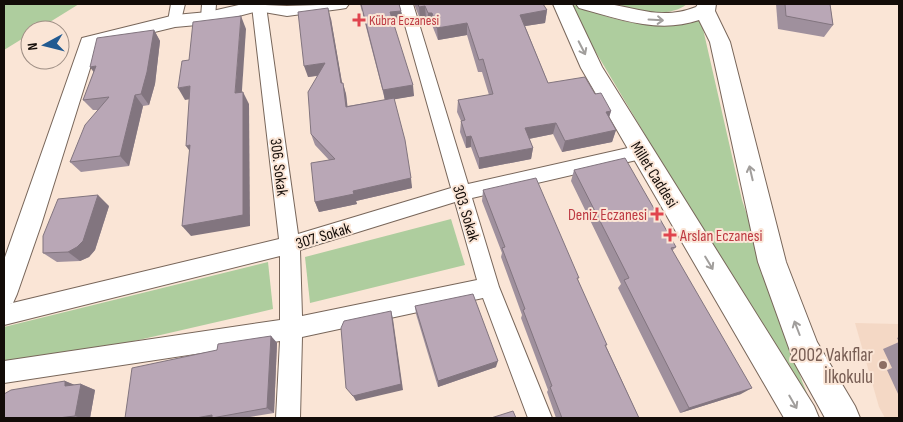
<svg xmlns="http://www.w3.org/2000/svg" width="903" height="422" font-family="'Sofia Sans Condensed',sans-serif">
	<rect width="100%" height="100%" fill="#fae5d6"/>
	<!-- built -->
	<polygon fill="#f4d8c5" points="855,323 899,324 899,418 885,418 879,407"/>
	<!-- green -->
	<g fill="#aecd9e">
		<polygon points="4,4 79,4 37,30 30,30 30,34 4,50"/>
		<path d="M616 4H687C668 19 637 11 616 4Z"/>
		<path d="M572 5C584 6 594 12 605 16 636 26 670 28 701 20L742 200 802 381 817 418H810L756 321 588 39Z"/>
		<polygon points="451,219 465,265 310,303 305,257"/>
		<polygon points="268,262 273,309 4,371 4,327"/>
	</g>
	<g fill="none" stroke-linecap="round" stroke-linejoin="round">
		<!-- minor casing -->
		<g stroke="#78665a" stroke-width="2">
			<g id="minor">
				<polygon points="171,4 185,4 180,24 170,24 168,21"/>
				<polygon points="202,4 216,4 215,18 213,21 203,21 201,18"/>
				<path d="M254 4H264L266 6 298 234 451 188 399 4H413L468 184 641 145 647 147 650 152 647 157 641 159 472 198 499 287 552 418H528L483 298 302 337 300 418H276L280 341 4 383V361L280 320V256L4 325V305L279 239 252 6ZM455 202 477 280 302 316 300 250Z"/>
			</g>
		</g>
		<!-- tertiary casing -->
		<g stroke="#78665a" stroke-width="2">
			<polygon id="tertiary" points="243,4 287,6 349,4 346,8 340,9 287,16 258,11 208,24 175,27 97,46 41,225 17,294 13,303 4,306 4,260 82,38 175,15 208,12"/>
		</g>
		<!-- secondary casing -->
		<g stroke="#78665a" stroke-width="2">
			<g id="secondary">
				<polygon points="553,4 572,4 602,67 814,406 819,418 784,418 581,68"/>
				<path d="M576 4C586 3 598 2 608 4 641 9 663 20 696 7L698 4H716L715 11 730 42 786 262 817 342 855 406 860 418H825L794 362 758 262 710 42 699 20C659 34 619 19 579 8Z"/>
			</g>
		</g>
		<!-- minor -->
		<use href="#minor" fill="#fff" fill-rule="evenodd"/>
		<!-- tertiary -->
		<use href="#tertiary" fill="#fff" fill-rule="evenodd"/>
		<!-- secondary -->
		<use href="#secondary" fill="#fff" fill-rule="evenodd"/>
	</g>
	<!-- wall -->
	<g fill="#9f909d">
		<polygon points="360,4 399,4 401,11 402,22 393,23 414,96 394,99 412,188 356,201 357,204 319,212 315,202 329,160 315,145 311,134 317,76 308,77 331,19 342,83 346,94 347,106 385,100"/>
		<polygon points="414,4 543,4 547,10 545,23 525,26 548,83 595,94 611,111 609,118 616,130 612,142 562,152 553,134 529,139 533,148 531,159 479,169 471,147 466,148 460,132 461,121 457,112 458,100 489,95 482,72 478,72 467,35 438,40 432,25 428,26 426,19 420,19"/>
		<polygon points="776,4 830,4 833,25 824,37 778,29"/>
		<polygon points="154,30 160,41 155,84 149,105 143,106 129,166 81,172 70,162 98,110 93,110 83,100 94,72 90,67"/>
		<polygon points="574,170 676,247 672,251 741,394 680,413 618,288 621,284 571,181"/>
		<polygon points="483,190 578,280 606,346 639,418 556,418 547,392 548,390 521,318 522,315 501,257 502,253 482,201"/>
		<polygon points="109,206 95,250 89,257 80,261 57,262 43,253"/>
		<polygon points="415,306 496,367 438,387 416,314"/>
		<polygon points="271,336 277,343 274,413 244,418 125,418 217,350"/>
		<polygon points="899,337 899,396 887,370 892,368 883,349 899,342 897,338"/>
		<polygon points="65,381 74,385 81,384 95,390 90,418 4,418"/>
	</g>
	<!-- shaded-wall -->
	<g fill="#82757f">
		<polygon points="425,6 426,19 420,19 419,7"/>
		<polygon points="328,8 331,19 344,94 341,83"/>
		<polygon points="547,10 545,23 519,27 520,15"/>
		<polygon points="401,11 402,22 391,24 390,12"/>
		<polygon points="428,13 432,13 432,25 428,26"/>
		<polygon points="241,16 246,29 241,105 235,93"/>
		<polygon points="467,23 467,35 438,40 437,28"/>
		<polygon points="154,30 160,41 155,84 149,105 141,94"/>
		<polygon points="325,63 328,74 308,77 304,66"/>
		<polygon points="96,66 98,78 90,67"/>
		<polygon points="343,83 346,94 349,118 346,107"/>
		<polygon points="413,85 414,96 385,101 383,90"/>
		<polygon points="190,86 197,98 185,100 178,88"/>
		<polygon points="243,92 249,104 250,226 191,236 182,226"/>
		<polygon points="135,95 143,106 129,166 120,156"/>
		<polygon points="611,111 607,123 606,112"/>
		<polygon points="556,123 553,134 523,140 525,128"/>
		<polygon points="616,130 612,142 562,152 565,141"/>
		<polygon points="471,136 471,147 466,148 466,137"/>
		<polygon points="190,145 194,157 186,146"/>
		<polygon points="533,148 531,159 479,169 479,158"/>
		<polygon points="411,178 412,188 356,201 357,204 319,212 315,202 353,191"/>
		<polygon points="98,195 109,206 95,250 89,257 80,261 68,252"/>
		<polygon points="391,311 393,319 403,390 356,401 353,396"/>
		<polygon points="271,336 277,343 274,413 267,408"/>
		<polygon points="498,361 496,367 438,387 438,381"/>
		<polygon points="65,381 80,387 65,386"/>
		<polygon points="81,384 95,390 90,418 81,418 75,416"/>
		<polygon points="752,388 741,394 680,413 689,408"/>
		<polygon points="212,415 212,418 213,418 196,418"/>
	</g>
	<!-- building -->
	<g fill="#b9a7b6" stroke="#82757f">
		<polygon points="361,4 399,4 401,11 390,12 413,85 383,90"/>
		<polygon points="418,4 543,4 547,10 520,15 548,83 585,77 595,94 601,93 611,111 606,112 616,130 565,141 556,123 525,128 533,148 479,158 471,136 466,137 461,121 465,120 458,100 493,94 483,59 479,60 467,23 437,28 432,13 428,13 425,6 419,7"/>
		<polygon points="785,4 830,4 833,25 786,16"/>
		<polygon points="328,8 341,83 343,83 346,107 394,98 405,140 411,178 353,191 354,194 315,202 311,163 335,159 311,134 308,92 325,63 304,66 298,12"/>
		<polygon points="241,16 235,93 243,92 243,215 182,226 190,145 186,146 190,86 178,88 182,61 189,60 193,22"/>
		<polygon points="154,30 147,72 141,94 135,95 120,156 70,162 85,125 109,97 83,100 96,66 90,67 97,38"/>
		<polygon points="625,158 676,247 671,248 752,388 689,408 624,280 629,278 574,170"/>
		<polygon points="536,178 579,278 577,278 607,345 605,345 639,418 562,418 550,387 552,386 523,310 525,309 502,248 505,247 483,190"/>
		<polygon points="98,195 83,241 77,247 68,252 43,253 43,236 58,199"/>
		<polygon points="473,294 498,361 438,381 415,306"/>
		<polygon points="391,311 401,384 353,396 346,388 341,328 344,321"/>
		<polygon points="271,336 267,408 212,418 212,415 196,418 125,418 132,368 217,350 218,344"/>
		<polygon points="65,381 65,386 81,384 75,416 58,418 4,418 4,394 11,390"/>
		<polygon points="513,411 516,418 491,418"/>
	</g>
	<!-- one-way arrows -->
	<defs><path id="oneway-shaft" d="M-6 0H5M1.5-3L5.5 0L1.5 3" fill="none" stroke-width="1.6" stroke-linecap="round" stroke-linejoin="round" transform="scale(1.25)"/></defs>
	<g stroke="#a19e9c">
		<use href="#oneway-shaft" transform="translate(656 20) rotate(3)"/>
		<use href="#oneway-shaft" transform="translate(582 48) rotate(63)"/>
		<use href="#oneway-shaft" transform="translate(751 173) rotate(-103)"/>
		<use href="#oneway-shaft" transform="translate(709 263) rotate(59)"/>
		<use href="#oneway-shaft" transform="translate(797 328) rotate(-111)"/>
		<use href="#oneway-shaft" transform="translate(793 402) rotate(60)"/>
	</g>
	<!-- markers -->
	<g fill="#e0444e" stroke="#fae5d6" stroke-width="2">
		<path d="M356.5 12.5h5v5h5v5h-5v5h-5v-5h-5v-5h5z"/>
		<path d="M654.5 206.5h5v5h5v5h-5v5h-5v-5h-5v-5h5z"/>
		<path d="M667.5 227.5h5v5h5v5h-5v5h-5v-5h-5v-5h5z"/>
	</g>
	<circle fill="#8d6e63" stroke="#fae5d6" stroke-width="2" cx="883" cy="365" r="5"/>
	<g text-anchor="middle" stroke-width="4" stroke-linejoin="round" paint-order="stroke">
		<!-- far-health labels -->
		<g font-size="14" fill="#be3a42" stroke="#fae5d6" text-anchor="start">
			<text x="369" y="25">Kübra Eczanesi</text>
		</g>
		<!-- street labels -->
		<g font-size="16" fill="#130c08" stroke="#fae5d6">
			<text transform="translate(280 167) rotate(83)" y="6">306. Sokak</text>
			<text transform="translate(655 174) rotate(58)" y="6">Millet Caddesi</text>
			<text transform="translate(467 213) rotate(73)" y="6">303. Sokak</text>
			<text transform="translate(323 235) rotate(-17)" y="6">307. Sokak</text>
		</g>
		<!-- health labels -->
		<g font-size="16" fill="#be3a42" stroke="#fae5d6" text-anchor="end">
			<text x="647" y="220">Deniz Eczanesi</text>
			<text x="680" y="241" text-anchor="start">Arslan Eczanesi</text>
		</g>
		<!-- near-education labels -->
		<g font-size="19" fill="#785e54" stroke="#fae5d6" text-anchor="end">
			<text x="873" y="361">2002 Vakıflar<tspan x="873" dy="22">İlkokulu</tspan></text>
		</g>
	</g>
	<!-- border -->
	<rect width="903" height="422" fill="none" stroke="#130c08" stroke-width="10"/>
	<!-- north arrow -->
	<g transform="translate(45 45) rotate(263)"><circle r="24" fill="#fae5d6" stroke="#9e8e84"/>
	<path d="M0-4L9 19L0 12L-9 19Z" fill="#215a91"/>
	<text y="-8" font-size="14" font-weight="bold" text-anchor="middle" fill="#130c08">N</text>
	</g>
</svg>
